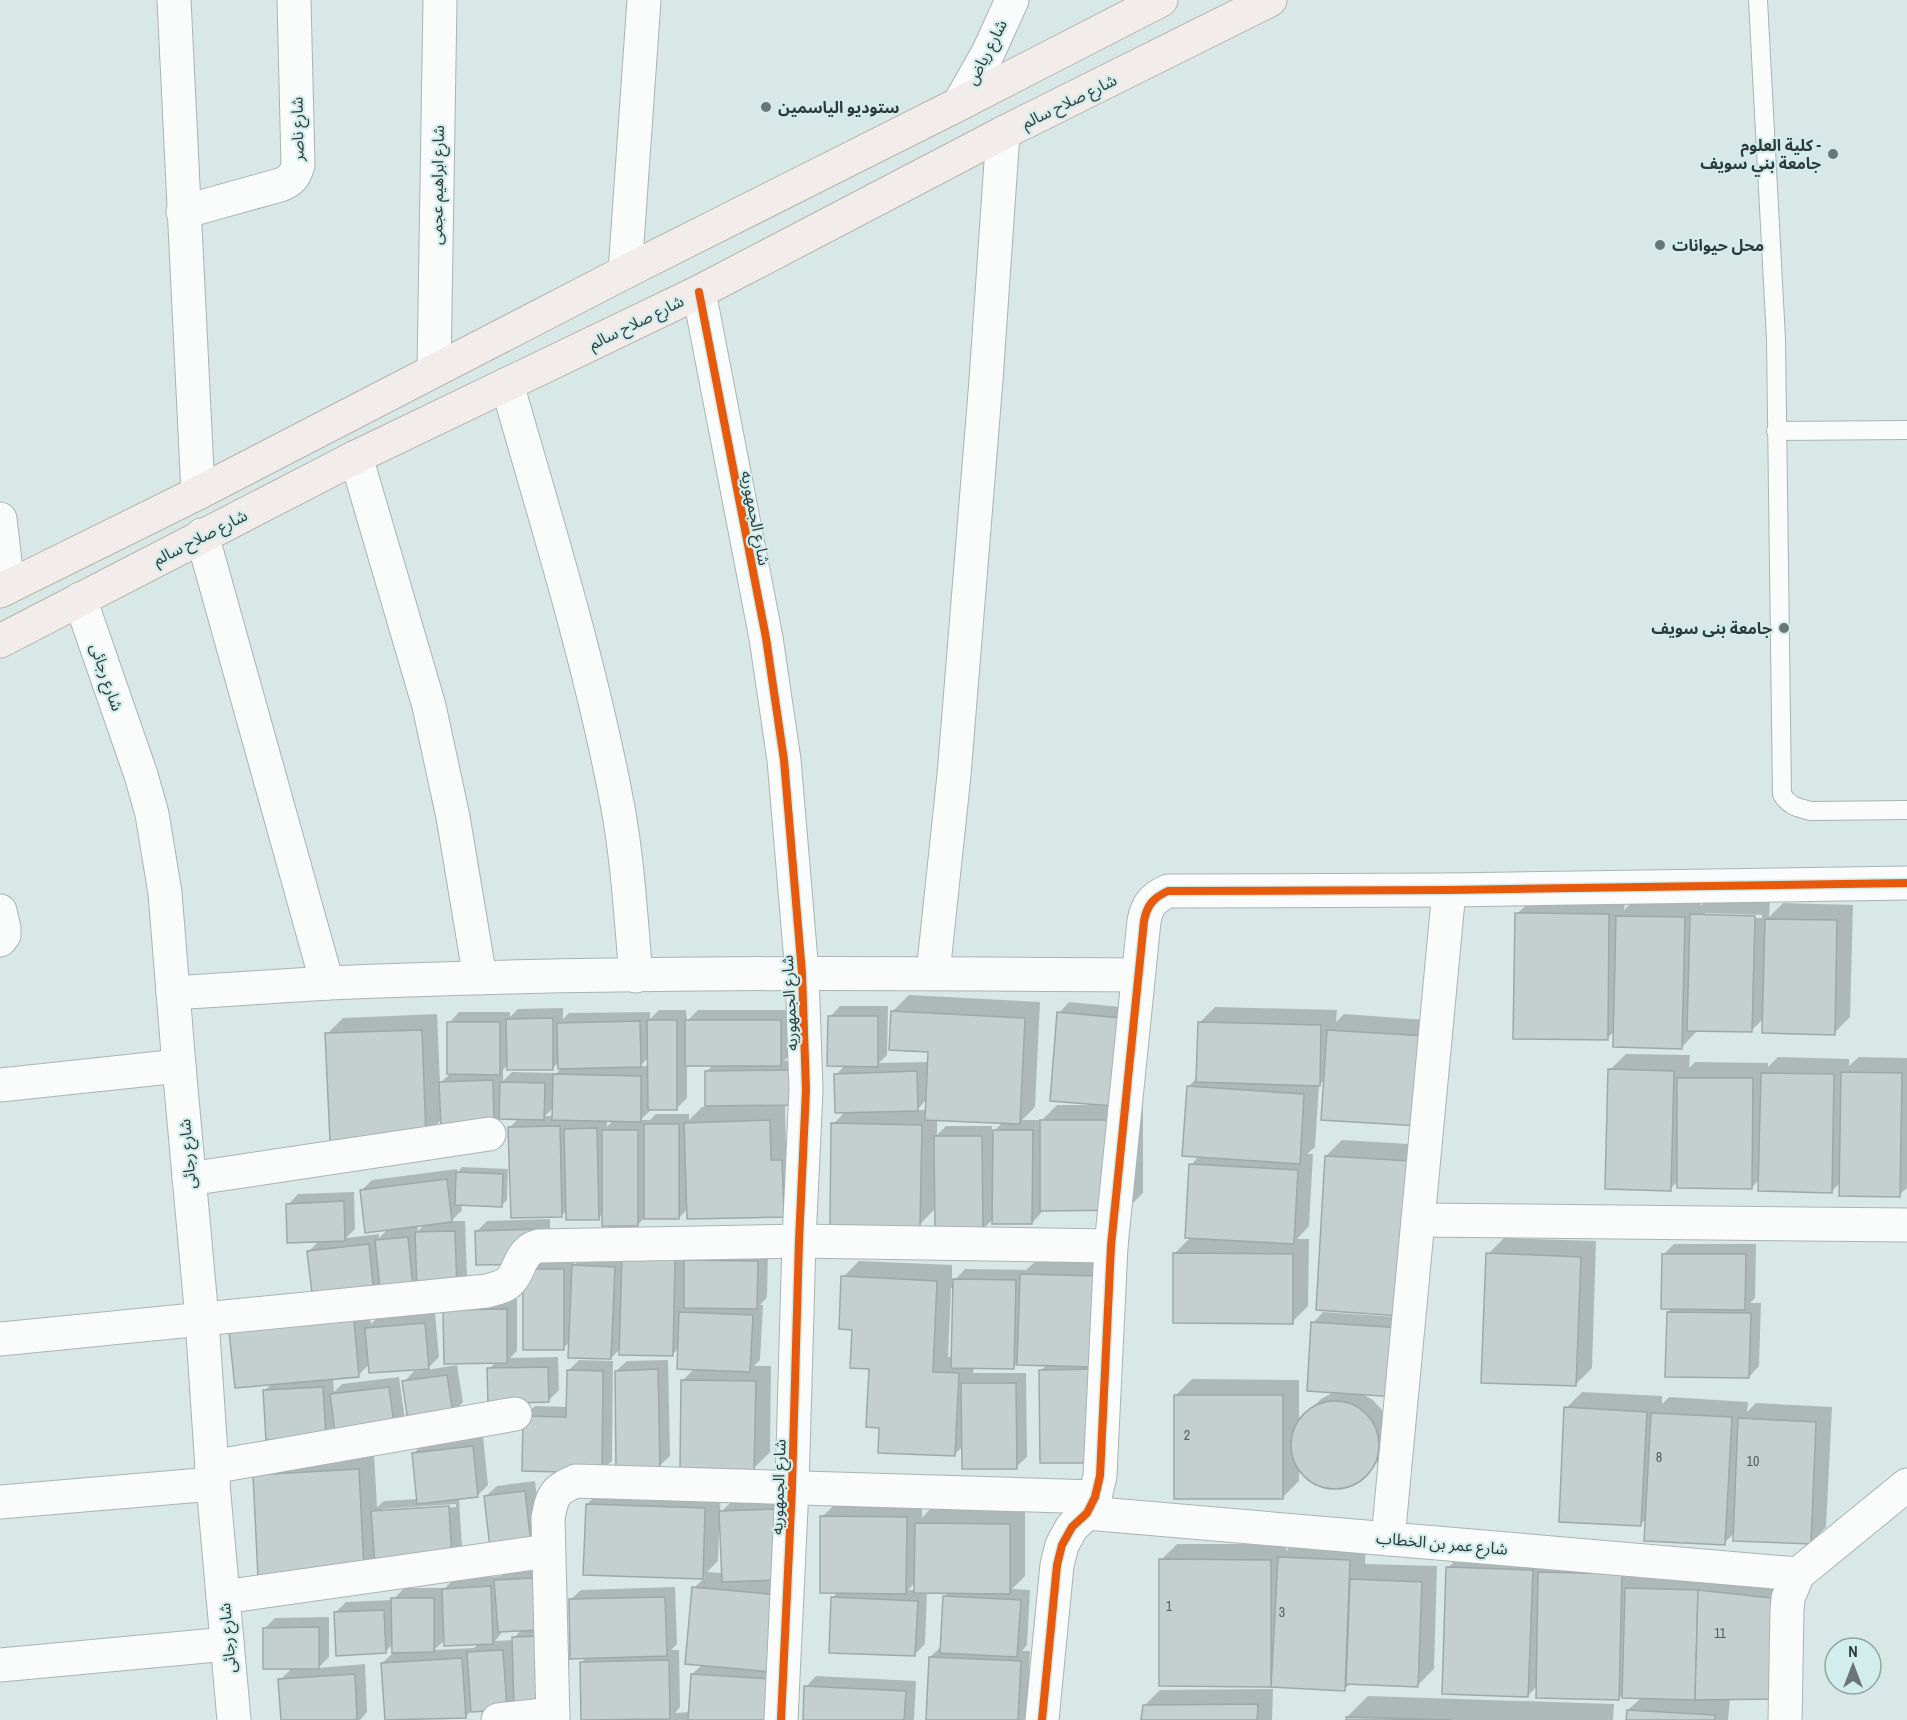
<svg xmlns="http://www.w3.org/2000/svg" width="1907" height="1720" font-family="'Archivo Narrow','Noto Sans Arabic',sans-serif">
	<rect width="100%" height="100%" fill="#d8e8e6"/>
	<!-- shadow -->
	<g fill="#0003" fill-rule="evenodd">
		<path d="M1533 898 1625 899 1624 910 1634 900 1701 901V906L1707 899 1770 901 1769 917 1783 903 1853 905 1850 1017 1834 1033 1764 1018 1751 1031 1698 1030 1682 1047 1615 1031 1607 1038 1517 914ZM1705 913 1762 915V918L1705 916Z"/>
		<path d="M909 995 1040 1002 1035 1107 1022 1120H1042L1057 1105H1088L1059 1013 1069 1002 1131 1008 1112 1105H1143V1193L1127 1209H1042V1212L1032 1223 994 1218 982 1230 936 1208 919 1225 833 1124 846 1111 836 1075 845 1065 830 1017 840 1006H888L887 1055 879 1063 929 1062 930 1051 893 1011ZM927 1099V1110H917ZM937 1119 1003 1122 992 1133V1126H946L937 1135Z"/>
		<polygon points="1215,1007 1337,1010 1336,1022 1344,1014 1441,1021 1435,1109 1325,1079 1319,1085 1315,1147 1307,1154 1313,1154 1309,1226 1297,1239 1309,1239 1308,1306 1292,1322 1175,1253 1191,1237 1191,1165 1199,1156 1188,1087 1198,1077 1199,1023"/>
		<path d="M563 1008V1019L569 1013 650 1012V1019L659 1010H686L687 1021 698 1010H791V1054L784 1061 807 1060 785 1104 786 1145H798L783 1215 688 1208 679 1218H644L638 1225 603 1213 599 1218 567 1210 561 1216 510 1127 519 1118H500L493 1125 442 1119 425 1136 327 1034 343 1018 437 1014 440 1083 451 1073 449 1023 459 1012H510V1017L518 1009ZM649 1057V1066H640ZM559 1062 562 1067 555 1075V1073L512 1072 503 1081V1070L508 1064 553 1068ZM687 1064H714L706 1072 707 1107H702L689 1120V1114H656L650 1120H640L652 1109H676L687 1098ZM554 1107V1116H545ZM607 1119H614L607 1127Z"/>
		<polygon points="1626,1054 1690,1055 1689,1068 1695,1062 1768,1063 1768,1067 1778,1057 1849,1059 1849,1066 1859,1057 1907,1058 1907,1188 1899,1195 1841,1182 1832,1191 1760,1179 1752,1187 1678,1181 1670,1189 1610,1070"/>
		<polygon points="1342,1140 1426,1145 1317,1308 1326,1156"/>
		<path d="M462 1167 508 1169 507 1200 502 1205 461 1203 462 1210 451 1221H465L467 1276 457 1287 413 1286 374 1294 309 1251 320 1240 288 1205 298 1194 354 1192 355 1229 346 1238 379 1234V1238L388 1229 361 1191 372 1180 457 1169V1173ZM425 1224 418 1231 417 1225Z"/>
		<polygon points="550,1219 550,1252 574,1259 574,1265 584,1256 685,1249 685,1261 696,1250 768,1251 767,1297 760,1305 763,1305 760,1360 754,1366 771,1366 770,1452 754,1468 682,1381 695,1368 679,1348 672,1355 621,1348 611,1358 570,1342 563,1348 524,1269 477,1231 487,1221"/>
		<polygon points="1504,1238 1596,1241 1592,1368 1576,1384 1488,1254"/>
		<polygon points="1674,1244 1756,1244 1755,1298 1750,1303 1761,1303 1759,1366 1749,1377 1668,1312 1673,1308 1663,1255"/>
		<path d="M1038 1259 1112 1261 1113 1451 1041 1371 1047 1364 1018 1363 1013 1368 974 1367 973 1373H1026L1027 1457 1016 1467 963 1446 954 1455 880 1426 871 1367 854 1329 843 1277 859 1261 952 1265V1283L965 1269 1026 1270ZM951 1288H954L953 1357H948Z"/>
		<polygon points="517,1299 517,1351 510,1358 558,1357 559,1390 548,1401 489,1369 496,1362 455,1300"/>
		<polygon points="369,1305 371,1324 377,1318 435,1313 439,1357 426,1370 457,1365 463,1402 453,1413 404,1382 414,1371 423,1370 423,1368 369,1364 358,1376 333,1378 334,1392 342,1384 399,1377 405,1420 335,1426 325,1436 265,1390"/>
		<polygon points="1323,1312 1412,1318 1360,1393 1373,1400 1382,1410 1388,1422 1381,1459 1358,1481 1345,1486 1330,1488 1316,1483 1304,1475 1299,1468 1299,1481 1283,1497 1176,1395 1192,1379 1299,1380 1299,1421 1321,1399 1336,1391 1313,1323"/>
		<polygon points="579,1360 613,1361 612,1461 601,1471 524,1417 535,1406 568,1407 568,1371"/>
		<polygon points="668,1360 670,1456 659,1466 616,1371 627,1361"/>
		<polygon points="1582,1392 1662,1396 1662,1404 1669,1397 1748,1402 1747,1412 1756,1403 1832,1407 1826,1527 1810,1543 1735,1533 1724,1543 1647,1518 1641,1524 1566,1408"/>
		<path d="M483 1436 488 1485 478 1495 459 1498 462 1548 376 1557 364 1569 254 1475 374 1454 377 1507 384 1501 418 1499 413 1454 424 1443ZM456 1504V1507L382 1512V1509Z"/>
		<polygon points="535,1481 541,1532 531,1542 486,1496 497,1486"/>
		<path d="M603 1488 721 1493 720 1513 732 1501 786 1499 779 1720H583L581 1663 587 1657 570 1600 581 1590 675 1587 677 1644 671 1650H679L680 1707 675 1713 690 1712 692 1674 703 1664 694 1588 705 1577 585 1573 587 1504ZM719 1531H722L723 1573 707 1572 718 1561Z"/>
		<path d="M838 1501 922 1502V1518L932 1507 1025 1509V1576L1012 1589 1030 1590 1027 1645 1022 1651H1030L1027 1717 1024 1720H928L930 1657 941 1647 945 1596 949 1592H927L925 1644 915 1654 832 1598 838 1592 822 1517ZM916 1582V1590H908Z"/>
		<polygon points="1295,1542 1366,1545 1365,1564 1437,1566 1434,1669 1418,1685 1351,1683 1344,1690 1271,1685 1161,1560 1177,1544 1287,1544 1286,1551"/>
		<polygon points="1463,1552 1637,1558 1637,1579 1643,1573 1795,1584 1730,1698 1728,1720 1628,1720 1628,1710 1642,1697 1624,1693 1619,1698 1537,1686 1528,1696 1448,1568"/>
		<path d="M546 1568 549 1618 515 1700 506 1709 471 1711 465 1717 387 1720 382 1663 394 1652 393 1644 385 1652 335 1613 346 1602 393 1600 404 1588H445L454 1579 501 1576 507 1570ZM522 1629 514 1638V1640L495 1641 503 1631ZM446 1639 478 1644 474 1648 434 1650Z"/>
		<polygon points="329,1617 329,1657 318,1668 365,1664 367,1712 360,1720 283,1720 280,1680 293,1667 264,1629 275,1618"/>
		<polygon points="816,1676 916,1681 914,1720 804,1720 806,1687"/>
		<polygon points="1273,1689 1272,1720 1143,1720 1144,1706 1160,1690"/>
		<polygon points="1368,1696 1614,1704 1613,1720 1347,1720 1347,1717"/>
	</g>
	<!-- building -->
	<g fill="#c3d0cf" stroke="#9da9a8" stroke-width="1.5">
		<polygon points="1515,913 1609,914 1608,1040 1513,1039"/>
		<polygon points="1690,914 1755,916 1752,1032 1687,1031"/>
		<polygon points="1616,916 1685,917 1682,1049 1613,1047"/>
		<polygon points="1765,919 1837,920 1835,1035 1762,1033"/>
		<polygon points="891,1011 1025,1018 1020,1124 925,1120 928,1052 889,1050"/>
		<polygon points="1057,1012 1121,1018 1113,1106 1050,1101"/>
		<polygon points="828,1016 878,1016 878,1067 827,1066"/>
		<polygon points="553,1018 553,1070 507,1070 506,1019"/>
		<polygon points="647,1020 677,1020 677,1110 648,1110"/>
		<rect x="685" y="1020" width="96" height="46"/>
		<polygon points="640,1021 641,1067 558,1069 557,1023"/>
		<polygon points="447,1022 500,1022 500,1075 447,1074"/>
		<polygon points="1198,1022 1321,1025 1320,1086 1196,1082"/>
		<polygon points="422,1030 426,1137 330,1141 325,1033"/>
		<polygon points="1327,1030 1426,1036 1420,1126 1321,1120"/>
		<polygon points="1608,1069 1674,1071 1671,1191 1605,1189"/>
		<polygon points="797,1070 797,1105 705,1106 705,1071"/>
		<polygon points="917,1071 918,1111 835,1113 834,1074"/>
		<polygon points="1841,1072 1902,1073 1900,1197 1839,1196"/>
		<polygon points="1761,1073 1834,1074 1832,1193 1758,1191"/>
		<polygon points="553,1074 641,1076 641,1122 552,1120"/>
		<polygon points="1677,1078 1753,1078 1752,1189 1677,1188"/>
		<polygon points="493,1080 494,1126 441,1128 439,1082"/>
		<polygon points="500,1082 545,1083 544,1120 499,1119"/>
		<polygon points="1187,1086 1304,1094 1300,1164 1182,1156"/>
		<polygon points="770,1120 771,1160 782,1160 784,1217 687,1219 684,1123"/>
		<polygon points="1040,1120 1128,1120 1128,1210 1040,1211"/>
		<polygon points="831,1123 922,1125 920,1227 830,1225"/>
		<rect x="644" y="1124" width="35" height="95"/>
		<polygon points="560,1126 562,1217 511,1218 508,1127"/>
		<polygon points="597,1128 599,1220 566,1220 564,1129"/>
		<rect x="602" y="1130" width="36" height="96"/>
		<polygon points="993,1130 1033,1130 1032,1224 992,1224"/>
		<polygon points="934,1136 982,1136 983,1231 935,1231"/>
		<polygon points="1325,1156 1411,1161 1401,1316 1316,1310"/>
		<polygon points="1189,1164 1298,1170 1294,1244 1185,1238"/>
		<polygon points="456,1172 503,1174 502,1207 455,1205"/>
		<polygon points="447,1179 452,1222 365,1233 360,1190"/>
		<polygon points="344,1201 345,1241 287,1243 286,1204"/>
		<polygon points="540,1229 540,1264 476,1265 475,1231"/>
		<polygon points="455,1231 457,1288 417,1290 415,1232"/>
		<polygon points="408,1237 413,1287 380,1290 375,1240"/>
		<polygon points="369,1244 374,1295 313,1302 307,1251"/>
		<polygon points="1173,1253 1293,1254 1293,1324 1173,1323"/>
		<polygon points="1486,1253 1581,1257 1576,1386 1481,1383"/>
		<polygon points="1662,1254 1746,1254 1745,1310 1661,1309"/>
		<polygon points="622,1257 675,1258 673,1356 619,1355"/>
		<polygon points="684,1260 758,1261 757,1309 684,1308"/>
		<polygon points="572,1265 615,1267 611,1359 568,1358"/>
		<rect x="523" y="1269" width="41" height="81"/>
		<polygon points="1020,1274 1096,1276 1094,1367 1017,1365"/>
		<polygon points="841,1276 937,1281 933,1372 959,1373 955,1456 878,1453 879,1428 866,1427 869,1369 850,1368 852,1330 839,1329"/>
		<polygon points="953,1279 1016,1280 1014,1369 951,1368"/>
		<polygon points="507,1309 507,1363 444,1364 443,1310"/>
		<polygon points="679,1312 753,1315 750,1372 677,1369"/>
		<polygon points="1667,1312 1751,1313 1749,1378 1665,1377"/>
		<polygon points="354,1320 359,1377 235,1388 229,1331"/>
		<polygon points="1311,1322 1402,1328 1397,1397 1307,1391"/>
		<polygon points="425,1323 429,1369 369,1373 365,1328"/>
		<polygon points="548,1367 549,1402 488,1404 487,1368"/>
		<polygon points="658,1369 660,1468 616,1468 615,1371"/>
		<polygon points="1102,1369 1103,1463 1040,1463 1039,1370"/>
		<polygon points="567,1370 603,1371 602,1473 522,1471 523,1416 566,1417"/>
		<polygon points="447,1375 453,1414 408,1421 402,1381"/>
		<polygon points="681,1380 756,1381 754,1470 680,1468"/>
		<polygon points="961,1383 1016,1383 1017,1469 962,1469"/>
		<polygon points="323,1387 326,1438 266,1440 263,1390"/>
		<polygon points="389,1387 395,1432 336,1440 330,1394"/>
		<rect x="1174" y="1395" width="109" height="104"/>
		<circle cx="1335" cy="1445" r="44"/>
		<polygon points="1564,1407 1647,1412 1641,1526 1559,1522"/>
		<polygon points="1651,1413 1732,1417 1725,1545 1644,1541"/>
		<polygon points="1738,1418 1816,1422 1811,1544 1733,1541"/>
		<polygon points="473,1446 478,1497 417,1504 412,1453"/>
		<polygon points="359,1469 364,1571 258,1577 253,1475"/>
		<polygon points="525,1491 531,1544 490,1548 484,1496"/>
		<polygon points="586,1504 705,1508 703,1579 583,1575"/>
		<polygon points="449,1506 452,1560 375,1565 371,1511"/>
		<polygon points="776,1509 779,1580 722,1582 719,1511"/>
		<polygon points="820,1516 907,1517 906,1594 820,1593"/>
		<polygon points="915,1523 1010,1524 1010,1594 914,1593"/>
		<polygon points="1278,1557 1350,1560 1345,1691 1271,1687"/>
		<polygon points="1159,1559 1271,1560 1271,1687 1159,1686"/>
		<polygon points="1446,1567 1533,1570 1528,1697 1442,1694"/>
		<polygon points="1538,1572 1622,1574 1619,1700 1536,1698"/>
		<polygon points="536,1578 539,1630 498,1632 494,1580"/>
		<polygon points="1350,1579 1422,1582 1418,1687 1346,1684"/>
		<polygon points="491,1586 493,1644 444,1646 442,1589"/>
		<polygon points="692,1587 779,1595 771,1672 685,1664"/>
		<polygon points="1625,1588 1698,1590 1695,1700 1622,1698"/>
		<polygon points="1698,1590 1780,1599 1776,1699 1695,1700"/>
		<polygon points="943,1596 1021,1600 1017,1657 940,1653"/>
		<polygon points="665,1597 667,1656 570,1659 569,1599"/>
		<polygon points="831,1597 918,1601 915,1656 829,1653"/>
		<polygon points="391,1598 434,1598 434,1652 392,1653"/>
		<polygon points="384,1610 386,1653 336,1656 334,1612"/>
		<polygon points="319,1627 319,1669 263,1669 263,1628"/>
		<polygon points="543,1636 545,1709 514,1709 512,1637"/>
		<polygon points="503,1650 507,1710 471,1712 467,1652"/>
		<polygon points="929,1657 1021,1661 1018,1720 926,1720"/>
		<polygon points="462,1658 466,1718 385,1720 381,1663"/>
		<polygon points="669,1660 670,1719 581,1720 580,1662"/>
		<polygon points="355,1674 357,1720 281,1720 278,1679"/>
		<polygon points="691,1674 772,1679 770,1720 688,1720"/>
		<polygon points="804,1686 906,1691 904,1720 803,1720"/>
		<polygon points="1258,1704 1257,1720 1141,1720 1143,1705"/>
		<polygon points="1627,1710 1715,1715 1715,1720 1626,1720"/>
		<polygon points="1346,1717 1452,1720 1346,1720"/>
	</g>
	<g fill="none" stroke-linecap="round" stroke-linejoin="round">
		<!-- lane casing -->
		<g stroke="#a8b4b3" stroke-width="20">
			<g id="lane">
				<path d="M1758 0 1776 339 1782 794C1788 806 1799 808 1811 811L1907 810"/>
				<polyline points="1776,431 1907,430"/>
			</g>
		</g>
		<!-- street casing -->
		<g stroke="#a8b4b3" stroke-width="35">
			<g id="street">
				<polyline points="174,0 198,493"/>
				<path d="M183 212 280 185C291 181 295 176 298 165L294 0"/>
				<polyline points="625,272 644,0"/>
				<polyline points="699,292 766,638 784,760 802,973 806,1090 799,1241 792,1487 781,1720"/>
				<polyline points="434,370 440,0"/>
				<path d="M507 384C547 524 591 664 618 808 628 863 631 920 636 976"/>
				<polyline points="356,457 429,706 453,817 480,978"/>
				<polyline points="0,519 8,587"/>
				<polyline points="202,535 327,983"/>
				<polyline points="80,599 141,775 152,814 165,893 179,1066 202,1319 213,1484 234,1720"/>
				<polyline points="0,911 4,928 4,935 0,940"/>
				<polyline points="933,973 954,775 986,380 1003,133"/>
				<path d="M173 993C225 990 276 986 328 983 598 971 868 973 1138 975"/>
				<polyline points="0,1085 179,1066"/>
				<polyline points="189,1179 489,1134"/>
				<polyline points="1418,1220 1907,1225"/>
				<path d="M0 1339 487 1291C492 1289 500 1288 505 1285 521 1276 517 1252 538 1246L799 1241 1111 1246"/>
				<polyline points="212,1467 515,1414"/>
				<polyline points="0,1502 213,1484"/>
				<polyline points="1087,1513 1798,1574"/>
				<polyline points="1388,1539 1449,890"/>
				<polyline points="223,1597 548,1551"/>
				<polyline points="0,1665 227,1644"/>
				<polyline points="498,1720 553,1714"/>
				<path d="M553 1720 548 1518C552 1496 554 1490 576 1481L1095 1497"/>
				<path d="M1042 1720 1057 1565 1062 1545 1072 1527 1087 1513 1095 1497 1100 1476 1111 1246 1144 921C1147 905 1153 898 1168 891L1449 890 1907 883"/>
				<polyline points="1785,1720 1787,1610 1788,1598 1798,1574 1907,1485"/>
			</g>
		</g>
		<!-- secondary casing -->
		<g stroke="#a8b4b3" stroke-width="35">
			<polyline id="secondary" points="959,104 988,53 1012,0"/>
		</g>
		<!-- primary casing -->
		<g stroke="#b8b2b1" stroke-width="35">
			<g id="primary">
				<polyline points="0,591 198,493 625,272 959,104 1161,0"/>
				<polyline points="0,641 356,457 699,292 1003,133 1270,0"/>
			</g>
		</g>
		<!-- lane -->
		<use href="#lane" stroke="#f9fcfb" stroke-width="18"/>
		<!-- street -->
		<use href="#street" stroke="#f9fcfb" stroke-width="33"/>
		<!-- secondary -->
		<use href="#secondary" stroke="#f9fcfb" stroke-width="33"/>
		<!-- primary -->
		<use href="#primary" stroke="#f2eceb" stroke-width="33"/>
		<!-- cycleway casing -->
		<g stroke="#d2eeec" stroke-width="11">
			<g id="cycleway">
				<polyline points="699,292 766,638 784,760 802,973 806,1090 799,1241 792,1487 781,1720"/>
				<path d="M1042 1720 1057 1565 1062 1545 1072 1527 1087 1513 1095 1497 1100 1476 1111 1246 1144 921C1147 905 1153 898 1168 891L1449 890 1907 883"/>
			</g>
		</g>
		<!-- cycleway -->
		<use href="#cycleway" stroke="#e8590c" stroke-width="8"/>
	</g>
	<!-- markers -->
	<g fill="#6a7676" stroke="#d2eeec" stroke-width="2">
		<circle cx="766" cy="107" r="6"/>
		<circle cx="1833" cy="154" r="6"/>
		<circle cx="1660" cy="245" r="6"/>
		<circle cx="1784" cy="628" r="6"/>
	</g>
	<g text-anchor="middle" stroke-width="4.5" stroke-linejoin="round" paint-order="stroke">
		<!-- number labels -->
		<g font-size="14" fill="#54605f">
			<text x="1187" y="1440">2</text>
			<text x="1659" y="1462">8</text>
			<text x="1753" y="1466">10</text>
			<text x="1169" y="1611">1</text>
			<text x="1282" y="1617">3</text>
			<text x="1720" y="1638">11</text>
		</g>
		<!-- street labels -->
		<g font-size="16" fill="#2e3939" stroke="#d2eeec">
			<text transform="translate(986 52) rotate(-63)" y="6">شارع رياض</text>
			<text transform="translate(1069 101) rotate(-26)" y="6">شارع صلاح سالم</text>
			<text transform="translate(297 129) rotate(-91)" y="6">شارع ناصر</text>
			<text transform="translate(437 185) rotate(-89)" y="6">شارع ابراهيم عجمى</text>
			<text transform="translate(636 322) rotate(-26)" y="6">شارع صلاح سالم</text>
			<text transform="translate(756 518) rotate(79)" y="6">شارع الجمهوريه</text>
			<text transform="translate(200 537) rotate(-27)" y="6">شارع صلاح سالم</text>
			<text transform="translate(107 677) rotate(71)" y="6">شارع رجائى</text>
			<text transform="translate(789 1003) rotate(-93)" y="6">شارع الجمهوريه</text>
			<text transform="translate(187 1154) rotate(-95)" y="6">شارع رجائى</text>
			<text transform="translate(778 1487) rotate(-88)" y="6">شارع الجمهوريه</text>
			<text transform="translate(1442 1543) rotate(5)" y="6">شارع عمر بن الخطاب</text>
			<text transform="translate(227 1638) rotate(-95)" y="6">شارع رجائى</text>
		</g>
		<!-- poi labels -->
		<g font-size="16" font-weight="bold" fill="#2e3939" stroke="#d2eeec" text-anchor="start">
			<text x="778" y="113">ستوديو الياسمين</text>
			<text x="1821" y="151" text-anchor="end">كلية العلوم -<tspan x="1821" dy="18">جامعة بني سويف</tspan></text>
			<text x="1672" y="251">محل حيوانات</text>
			<text x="1772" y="634" text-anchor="end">جامعة بنى سويف</text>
		</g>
	</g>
	<!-- north arrow -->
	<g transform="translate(1853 1666)"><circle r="28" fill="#d2eeec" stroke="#90a6a4" stroke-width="1.5"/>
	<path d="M0-4.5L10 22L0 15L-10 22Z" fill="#6a7676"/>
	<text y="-9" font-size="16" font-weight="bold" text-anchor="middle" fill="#2e3939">N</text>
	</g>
</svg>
